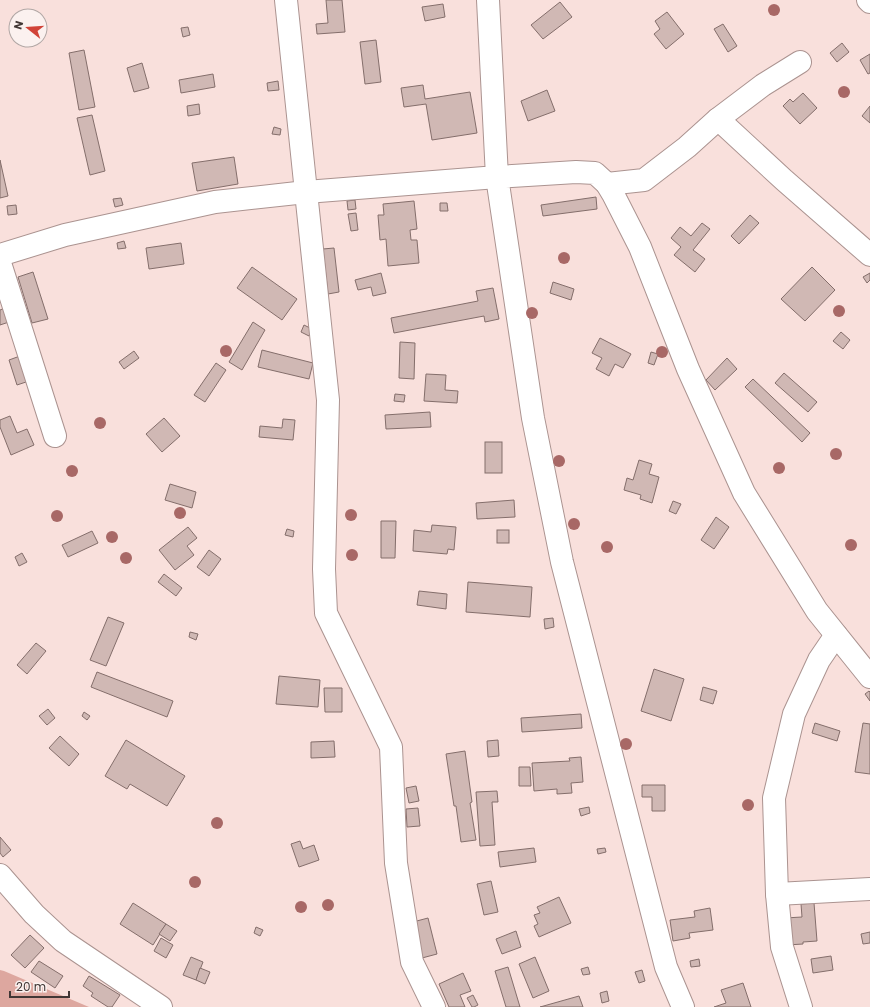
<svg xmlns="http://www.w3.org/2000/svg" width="870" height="1007" font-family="Poppins,sans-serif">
	<rect width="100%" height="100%" fill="#f9e0dc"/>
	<!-- green -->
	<polygon fill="#dda79f" points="0,970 4,971 89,1007 0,1007"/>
	<!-- building -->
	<g fill="#d0b8b4" stroke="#846e6b">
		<polygon points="326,0 342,0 345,32 317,34 316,24 328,23"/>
		<polygon points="560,2 572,17 543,39 531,25"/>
		<polygon points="443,4 445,17 425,21 422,7"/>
		<polygon points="667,12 684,34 666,49 654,34 660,29 655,21"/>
		<polygon points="723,24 737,46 728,52 714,29"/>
		<polygon points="188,27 190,35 183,37 181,28"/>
		<polygon points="376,40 381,82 365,84 360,42"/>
		<polygon points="842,43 849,52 837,62 830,53"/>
		<polygon points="84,50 95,107 79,110 69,53"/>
		<polygon points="870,54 870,73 868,74 860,60"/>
		<polygon points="142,63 149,88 134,92 127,68"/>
		<polygon points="213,74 215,87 181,93 179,80"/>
		<polygon points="278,81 279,90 268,91 267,83"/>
		<polygon points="423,85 425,99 470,92 477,133 432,140 426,104 404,107 401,88"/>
		<polygon points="547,90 555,111 528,121 521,101"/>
		<polygon points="803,93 817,108 800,124 783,106 790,99 793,102"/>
		<polygon points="199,104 200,114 188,116 187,106"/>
		<polygon points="870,106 870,123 862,116"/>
		<polygon points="92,115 105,171 90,175 77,118"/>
		<polygon points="274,127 281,129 280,135 272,134"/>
		<polygon points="234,157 238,184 197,191 192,163"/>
		<polygon points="0,160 8,196 0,198"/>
		<polygon points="596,197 597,209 543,216 541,205"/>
		<polygon points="121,198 123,205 115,207 113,199"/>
		<polygon points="355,200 356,209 348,210 347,201"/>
		<polygon points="414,201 417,229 410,230 411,240 417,240 419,263 388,266 386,239 380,240 378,215 384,215 383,204"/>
		<polygon points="440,203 447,203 448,211 440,211"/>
		<polygon points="16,205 17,214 8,215 7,206"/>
		<polygon points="356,213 358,230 351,231 348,214"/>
		<polygon points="750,215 759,223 739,244 731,236"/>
		<polygon points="702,223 710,229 693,250 705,259 695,272 674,255 681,247 671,238 680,227 691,236"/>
		<polygon points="124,241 126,248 118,249 117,243"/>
		<polygon points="181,243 184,264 149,269 146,248"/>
		<polygon points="334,248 339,292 328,294 323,249"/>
		<polygon points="252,267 297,299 282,320 237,288"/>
		<polygon points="812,267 835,290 805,321 781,299"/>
		<polygon points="33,272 48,319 32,323 18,277"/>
		<polygon points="381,273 386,293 373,296 371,287 358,290 355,280"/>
		<polygon points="870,273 870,280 867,283 863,277"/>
		<polygon points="553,282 574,289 571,300 550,293"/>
		<polygon points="493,288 499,319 485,322 484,316 394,333 391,318 478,301 476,291"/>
		<polygon points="5,308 9,322 0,325 0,310"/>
		<polygon points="253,322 265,330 242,370 229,362"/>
		<polygon points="304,325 312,329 309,336 301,332"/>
		<polygon points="841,332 850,340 843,349 833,341"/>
		<polygon points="600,338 631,354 623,368 615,364 609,376 596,369 602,358 592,353"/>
		<polygon points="400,342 415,343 414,379 399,378"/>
		<polygon points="262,350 313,363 309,379 258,367"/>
		<polygon points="134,351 139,358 124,369 119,362"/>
		<polygon points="651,352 658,354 654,365 648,363"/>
		<polygon points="20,356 29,381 17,385 9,360"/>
		<polygon points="727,358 737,369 715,390 706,380"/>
		<polygon points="216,363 226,370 205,402 194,395"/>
		<polygon points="784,373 817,402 808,412 775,383"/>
		<polygon points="426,374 446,375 445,390 458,391 457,403 424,401"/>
		<polygon points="753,379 810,433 802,442 745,387"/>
		<polygon points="395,394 405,395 404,402 394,401"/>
		<polygon points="430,412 431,427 386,429 385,415"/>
		<polygon points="10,416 17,433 27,429 34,445 11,455 0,427 0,420"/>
		<polygon points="164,418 180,436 162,452 146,434"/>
		<polygon points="283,419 295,420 293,440 259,437 260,426 282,428"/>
		<rect x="485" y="442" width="17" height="31"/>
		<polygon points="639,460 652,464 649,474 659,477 652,503 640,499 641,495 624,490 627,478 633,480"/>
		<polygon points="170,484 196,492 192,508 165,500"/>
		<polygon points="514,500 515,517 477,519 476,503"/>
		<polygon points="673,501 681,504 676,514 669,511"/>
		<polygon points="716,517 729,527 714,549 701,540"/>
		<polygon points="381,521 396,521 395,558 381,558"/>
		<polygon points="432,525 456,527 454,550 448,549 447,554 413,551 414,530 431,532"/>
		<polygon points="188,527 197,538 187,546 194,555 175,570 159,550"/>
		<polygon points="287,529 294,531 293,537 285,535"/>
		<rect x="497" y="530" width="12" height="13"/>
		<polygon points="92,531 98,543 68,557 62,545"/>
		<polygon points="209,550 221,559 209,576 197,567"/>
		<polygon points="22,553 27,562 19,566 15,557"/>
		<polygon points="164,574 182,588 176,596 158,582"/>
		<polygon points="468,582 532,587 530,617 466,612"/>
		<polygon points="419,591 447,594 446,609 417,605"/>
		<polygon points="108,617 124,623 106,666 90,660"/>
		<polygon points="553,618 554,627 545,629 544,619"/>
		<polygon points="190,632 198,634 196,640 189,637"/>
		<polygon points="36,643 46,651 27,674 17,665"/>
		<polygon points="654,669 684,679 671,721 641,711"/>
		<polygon points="97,672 173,701 167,717 91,687"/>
		<polygon points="279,676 320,680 318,707 276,704"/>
		<polygon points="703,687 717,691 713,704 700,700"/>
		<polygon points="324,688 342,688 342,712 325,712"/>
		<polygon points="869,691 870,692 870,701 865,694"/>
		<polygon points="48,709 55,718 47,725 39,716"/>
		<polygon points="84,712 90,716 87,720 82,716"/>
		<polygon points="581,714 582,728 522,732 521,718"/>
		<polygon points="815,723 840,731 837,741 812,733"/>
		<polygon points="863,723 870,724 870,774 855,772"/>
		<polygon points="60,736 79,754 69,766 49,748"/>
		<polygon points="126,740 185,776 167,806 130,784 127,789 105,776"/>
		<polygon points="498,740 499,756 488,757 487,741"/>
		<polygon points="334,741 335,757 311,758 311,742"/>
		<polygon points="465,751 472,802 470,803 476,840 461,842 456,806 454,806 446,754"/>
		<polygon points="581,757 583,782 571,783 572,793 557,794 557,789 534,791 532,763 570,761 569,758"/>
		<polygon points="519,767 530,767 531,786 519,786"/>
		<polygon points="642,785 665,785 665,811 652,811 652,797 642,797"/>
		<polygon points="416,786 419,801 409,803 406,788"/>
		<polygon points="497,791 498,802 492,802 495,845 480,846 476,792"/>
		<polygon points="589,807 590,813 581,816 579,809"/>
		<polygon points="418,808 420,826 407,827 406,809"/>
		<polygon points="0,837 11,850 3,857 0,853"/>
		<polygon points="300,841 303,849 314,845 319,860 299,867 291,844"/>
		<polygon points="534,848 536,862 500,867 498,852"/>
		<polygon points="605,848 606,852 598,854 597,849"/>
		<polygon points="491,881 498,912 484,915 477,884"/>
		<polygon points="559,897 571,923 539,937 534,926 538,924 534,915 540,913 537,907"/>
		<polygon points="133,903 166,924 153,945 120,924"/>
		<polygon points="814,903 817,941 803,942 803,944 787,945 785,918 802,917 801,904"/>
		<polygon points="710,908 713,930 689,933 690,938 673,941 670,920 695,917 694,911"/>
		<polygon points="428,918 437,954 422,958 413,922"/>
		<polygon points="166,924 177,931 170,941 159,934"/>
		<polygon points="256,927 263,930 260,936 254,933"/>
		<polygon points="516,931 521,947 502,954 496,939"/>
		<polygon points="870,932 870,943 863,944 861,934"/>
		<polygon points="30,935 44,948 25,968 11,955"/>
		<polygon points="161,938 173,945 166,958 154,951"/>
		<polygon points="831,956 833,970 813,973 811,959"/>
		<polygon points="191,957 203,962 196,980 183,975"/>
		<polygon points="535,957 549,991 533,998 519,964"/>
		<polygon points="699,959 700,966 691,967 690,961"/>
		<polygon points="39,961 63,976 55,988 31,972"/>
		<polygon points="508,967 520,1007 506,1007 495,971"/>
		<polygon points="588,967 590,974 583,975 581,969"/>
		<polygon points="200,968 210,972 205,984 196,980"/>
		<polygon points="642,970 645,981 639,983 635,972"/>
		<polygon points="463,973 471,991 460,995 465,1007 449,1007 439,984"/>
		<polygon points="89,976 120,995 112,1007 108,1007 91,996 93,993 83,986"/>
		<polygon points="743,983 751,1007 714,1007 726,1003 721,990"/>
		<polygon points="607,991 609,1001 602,1003 600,993"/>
		<polygon points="473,995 478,1005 474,1007 472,1007 467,998"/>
		<polygon points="579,996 583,1007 540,1007"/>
	</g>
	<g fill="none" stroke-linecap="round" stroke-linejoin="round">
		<!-- minor casing -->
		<g stroke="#ab9390" stroke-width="24">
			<g id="minor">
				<polyline points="286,0 306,192 328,400 324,569 326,613 391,747 396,863 412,962 434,1007"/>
				<polyline points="868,0 870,2"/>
				<polyline points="718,119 763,85 800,62"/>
				<polyline points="607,184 644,180 687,147 718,119 784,180 870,255"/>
				<polyline points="0,255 65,235 215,202 306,192 497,177 488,0"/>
				<polyline points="0,263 55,436"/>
				<polyline points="0,875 34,914 63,941 161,1007"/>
				<polyline points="777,894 870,889"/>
				<polyline points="683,1007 666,967 562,562 533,418 497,177 576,172 595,173 607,184 613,194 640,247 688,369 744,493 817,611 870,677"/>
				<polyline points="801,1007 782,947 777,894 774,798 794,714 819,660 836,635"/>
			</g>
		</g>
		<!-- minor -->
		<use href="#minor" stroke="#fff" stroke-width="22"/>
	</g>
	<!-- trees -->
	<g fill="#a86866">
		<circle cx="774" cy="10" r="6"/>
		<circle cx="844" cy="92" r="6"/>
		<circle cx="564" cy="258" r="6"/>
		<circle cx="839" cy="311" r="6"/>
		<circle cx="532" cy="313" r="6"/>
		<circle cx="226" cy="351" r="6"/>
		<circle cx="662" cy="352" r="6"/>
		<circle cx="100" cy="423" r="6"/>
		<circle cx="836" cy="454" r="6"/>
		<circle cx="559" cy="461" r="6"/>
		<circle cx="779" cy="468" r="6"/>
		<circle cx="72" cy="471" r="6"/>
		<circle cx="180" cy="513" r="6"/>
		<circle cx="351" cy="515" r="6"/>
		<circle cx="57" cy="516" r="6"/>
		<circle cx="574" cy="524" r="6"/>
		<circle cx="112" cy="537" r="6"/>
		<circle cx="851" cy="545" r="6"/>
		<circle cx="607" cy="547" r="6"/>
		<circle cx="352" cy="555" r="6"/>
		<circle cx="126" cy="558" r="6"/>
		<circle cx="626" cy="744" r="6"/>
		<circle cx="748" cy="805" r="6"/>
		<circle cx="217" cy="823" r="6"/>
		<circle cx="195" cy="882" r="6"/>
		<circle cx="328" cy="905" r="6"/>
		<circle cx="301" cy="907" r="6"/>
	</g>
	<!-- north arrow -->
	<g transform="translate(28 28) rotate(287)"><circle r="19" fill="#fbf1ef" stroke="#b1a7a5"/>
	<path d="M0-3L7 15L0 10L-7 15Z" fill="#d14338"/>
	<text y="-6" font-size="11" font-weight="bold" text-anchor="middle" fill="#413735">N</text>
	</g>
	<!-- scale -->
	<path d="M10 991v6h59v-6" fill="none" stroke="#413735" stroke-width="2"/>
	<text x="16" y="991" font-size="12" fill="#413735" stroke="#fbf1ef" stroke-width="3" paint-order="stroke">20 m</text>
</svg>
